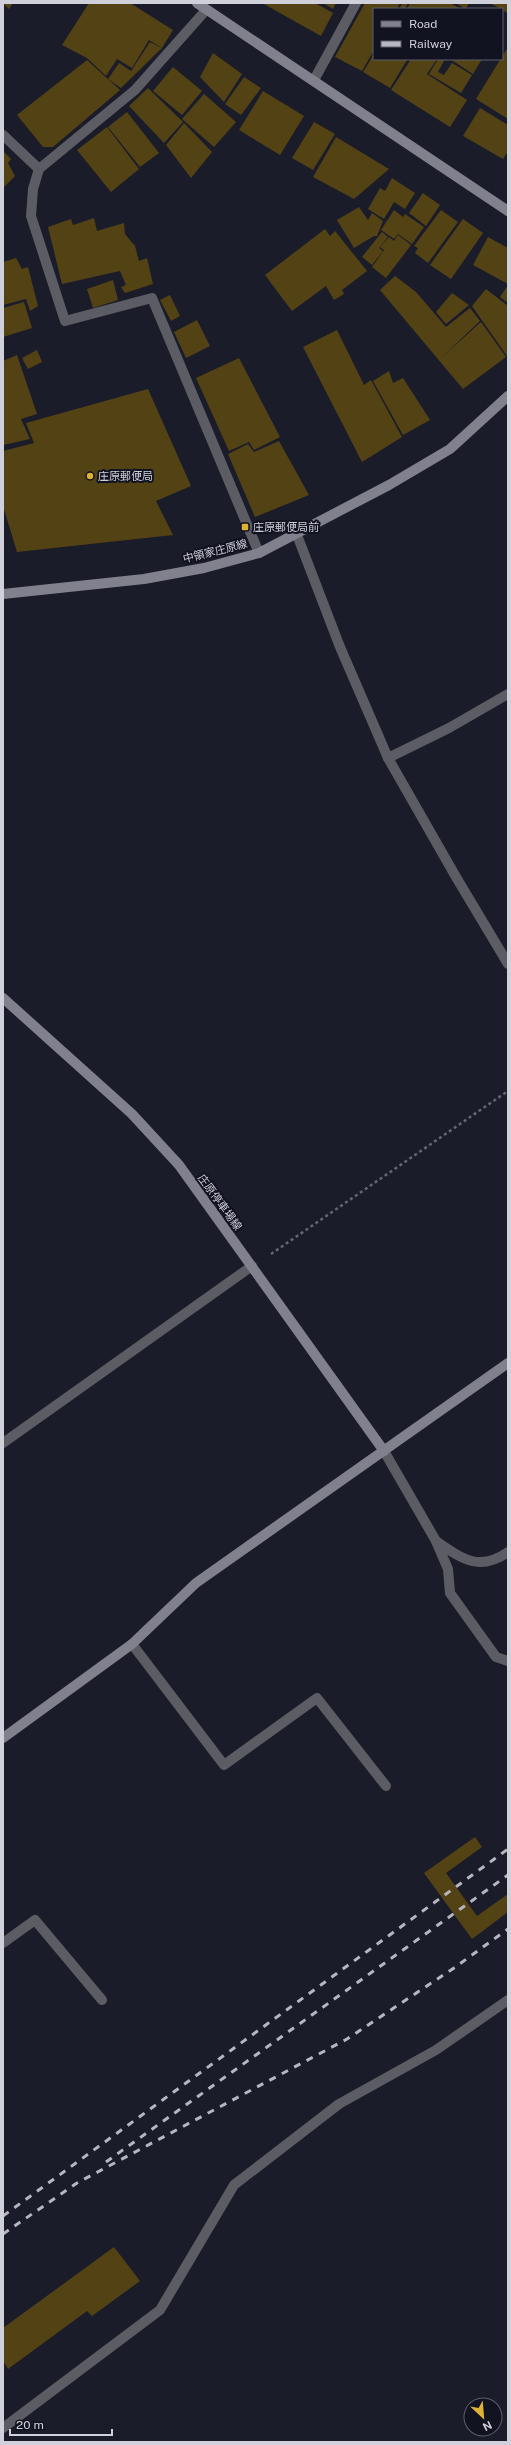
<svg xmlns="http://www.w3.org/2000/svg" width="511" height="2445" font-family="'Public Sans','Noto Sans JP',sans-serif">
	<rect width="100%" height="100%" fill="#1b1c2a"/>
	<!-- building -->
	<g fill="#534214">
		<polygon points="3,3 13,3 9,9"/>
		<polygon points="89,3 130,3 173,30 162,48 149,40 132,68 117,59 106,76 87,58 62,45"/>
		<polygon points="262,3 315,3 333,13 321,36"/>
		<polygon points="323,3 336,3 333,9"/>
		<polygon points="365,3 400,3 397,9 374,9 374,50 362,71 335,57"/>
		<polygon points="402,3 408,3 405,9 400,8"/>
		<polygon points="410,3 450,3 461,9 407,9"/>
		<polygon points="455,3 469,3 466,9"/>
		<polygon points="489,3 508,3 508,14 502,9"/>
		<polygon points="150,42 162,48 121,88 108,79 119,63 131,71"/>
		<polygon points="508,47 508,119 476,99"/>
		<polygon points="213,53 242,74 224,102 200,77"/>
		<polygon points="374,54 374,59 407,60 390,88 363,72"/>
		<polygon points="411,59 437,59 427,74 467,100 450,127 391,90"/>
		<polygon points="438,59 445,59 438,72 444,75 452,63 472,75 461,93 429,74"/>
		<polygon points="450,59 482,59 473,74"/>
		<polygon points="87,60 120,90 53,147 43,147 17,115"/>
		<polygon points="173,67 202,91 182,115 153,91"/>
		<polygon points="244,77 261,88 241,115 225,104"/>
		<polygon points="148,88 183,122 164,143 129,106"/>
		<polygon points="263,91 304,116 280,155 239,130"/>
		<polygon points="204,94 236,122 214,147 182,119"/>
		<polygon points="480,108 508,125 508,151 503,159 463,136"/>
		<polygon points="127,112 159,153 140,167 108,127"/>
		<polygon points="314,122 335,134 313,170 292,158"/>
		<polygon points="184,123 212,152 191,178 166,145"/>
		<polygon points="107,127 139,169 111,192 77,150"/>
		<polygon points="336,137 389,169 354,199 313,177"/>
		<polygon points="3,151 11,159 8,163 15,176 3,188"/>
		<polygon points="392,178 415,193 405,209 394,202 384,219 368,209 380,188 385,191"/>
		<polygon points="423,193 440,205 426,226 409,213"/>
		<polygon points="359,207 368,220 372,213 383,221 377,236 374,236 354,248 337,220"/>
		<polygon points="394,210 403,217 405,214 424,227 412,244 398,234 394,239 381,230"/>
		<polygon points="441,210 458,222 428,263 415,253 418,248 414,246"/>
		<polygon points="94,218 97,231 124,223 125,234 135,246 139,261 147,258 153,284 125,293 121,287 126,285 120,271 62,284 48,227 71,219 73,225"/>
		<polygon points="463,219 483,233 451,279 430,265"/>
		<polygon points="325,229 330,236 335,231 367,271 342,290 344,294 334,300 326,286 292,311 265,275"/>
		<polygon points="382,232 388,237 379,248 383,251 372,265 362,257"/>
		<polygon points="398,235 411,245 386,278 372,267 384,250 380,247 389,237 394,241"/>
		<polygon points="488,237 508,248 508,284 473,265"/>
		<polygon points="16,258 22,269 28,267 38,306 30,311 26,299 3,305 3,262"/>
		<polygon points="395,276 416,292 446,327 470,308 480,321 441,358 481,322 506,357 463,389 380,290"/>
		<polygon points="113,280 118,300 93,308 87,289"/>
		<polygon points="508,285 508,303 500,297"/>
		<polygon points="486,289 508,306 507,356 472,306"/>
		<polygon points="452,293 469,305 446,324 436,312"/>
		<polygon points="170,295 180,316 171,321 160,300"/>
		<polygon points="24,302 32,328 3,337 3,308"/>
		<polygon points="197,320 210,346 186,358 174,332"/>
		<polygon points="337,330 364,385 371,380 402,437 362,462 303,347"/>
		<polygon points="37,350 42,362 28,369 22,358"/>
		<polygon points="17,355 37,414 21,419 30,439 3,445 3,361"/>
		<polygon points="239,358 280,437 254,450 249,442 229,451 196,378"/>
		<polygon points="389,371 393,383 403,378 430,420 403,435 373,381"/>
		<polygon points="148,389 191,486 156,501 173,535 17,552 3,506 3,451 34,443 26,423"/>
		<polygon points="279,441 309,495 255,517 228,454 248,444 254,452"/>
		<polygon points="475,1837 482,1847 446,1873 477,1916 508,1894 508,1912 472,1939 424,1873"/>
		<polygon points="114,2247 140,2281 92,2316 87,2311 8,2369 3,2361 3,2328"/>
	</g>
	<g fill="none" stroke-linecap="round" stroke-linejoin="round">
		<!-- path -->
		<polyline stroke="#656672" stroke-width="2.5" stroke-dasharray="3 3" stroke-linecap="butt" points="271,1254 508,1091"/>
		<!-- lane -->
		<g stroke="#5c5d64" stroke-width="10">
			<polyline points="384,1451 436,1541 448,1569 450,1593 496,1657 508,1661"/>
			<path d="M436 1541C462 1559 479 1572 508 1552"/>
		</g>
		<!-- street -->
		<g stroke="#5c5d64" stroke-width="10">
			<polyline points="314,80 356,3"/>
			<polyline points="3,135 39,169 135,90 206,10"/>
			<polyline points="39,169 33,189 31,216 65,321 152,298 259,553"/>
			<polyline points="297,535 340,647 388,758 456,877 508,964"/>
			<polyline points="388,758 449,728 508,694"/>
			<polyline points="3,1443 252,1266"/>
			<polyline points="132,1644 224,1765 317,1698 386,1786"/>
			<polyline points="3,1943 35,1920 102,2000"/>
			<polyline points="3,2428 160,2310 234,2185 339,2104 436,2050 508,2000"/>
		</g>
		<!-- secondary -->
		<g stroke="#80818d" stroke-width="10">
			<polyline points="197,3 508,211"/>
			<polyline points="3,594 144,579 204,568 259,553 389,485 450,449 508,396"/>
			<polyline points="3,998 132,1114 179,1165 384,1451"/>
			<polyline points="3,1738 132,1644 196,1583 508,1363"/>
		</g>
		<!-- rail -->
		<g stroke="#b6b6c0" stroke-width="3" stroke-dasharray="7 7" stroke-linecap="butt">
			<polyline points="106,2162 508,1875"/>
			<polyline points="3,2216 508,1849"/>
			<polyline points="3,2234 77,2183 347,2039 454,1968 508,1929"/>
		</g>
	</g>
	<!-- markers -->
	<g fill="#ddb133" stroke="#121320" stroke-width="1.5">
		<circle cx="90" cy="476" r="4"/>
		<rect x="241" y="523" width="8" height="8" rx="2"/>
	</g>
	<g text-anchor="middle" stroke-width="4" stroke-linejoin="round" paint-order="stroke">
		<!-- poi labels -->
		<g font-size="11" fill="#d0d0da" stroke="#121320" text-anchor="start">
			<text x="98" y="480">庄原郵便局</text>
			<text x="253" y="531">庄原郵便局前</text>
		</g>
		<!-- street labels -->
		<g font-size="11" fill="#d0d0da" stroke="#121320">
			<text transform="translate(215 551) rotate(-14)" y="4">中領家庄原線</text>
			<text transform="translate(220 1202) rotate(54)" y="4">庄原停車場線</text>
		</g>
	</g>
	<!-- border -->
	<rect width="511" height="2445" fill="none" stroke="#d0d0da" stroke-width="8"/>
	<!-- legend -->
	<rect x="373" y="8" width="130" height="52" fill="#121320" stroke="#5e5f6a"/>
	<rect x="381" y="21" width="20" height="6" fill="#80818d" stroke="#5e5f6a"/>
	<text x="409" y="28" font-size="12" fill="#d0d0da">Road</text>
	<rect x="381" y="41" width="20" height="6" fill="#b6b6c0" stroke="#5e5f6a"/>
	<text x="409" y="48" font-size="12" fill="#d0d0da">Railway</text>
	<!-- north arrow -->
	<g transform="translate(483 2417) rotate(154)"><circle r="19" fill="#121320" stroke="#5e5f6a"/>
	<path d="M0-3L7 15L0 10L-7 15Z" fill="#ddb133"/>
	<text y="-6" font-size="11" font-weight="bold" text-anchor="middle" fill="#d0d0da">N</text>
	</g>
	<!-- scale -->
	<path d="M10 2429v6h102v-6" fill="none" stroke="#d0d0da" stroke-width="2"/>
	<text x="16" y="2429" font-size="12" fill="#d0d0da" stroke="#121320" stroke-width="3" paint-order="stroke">20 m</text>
</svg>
